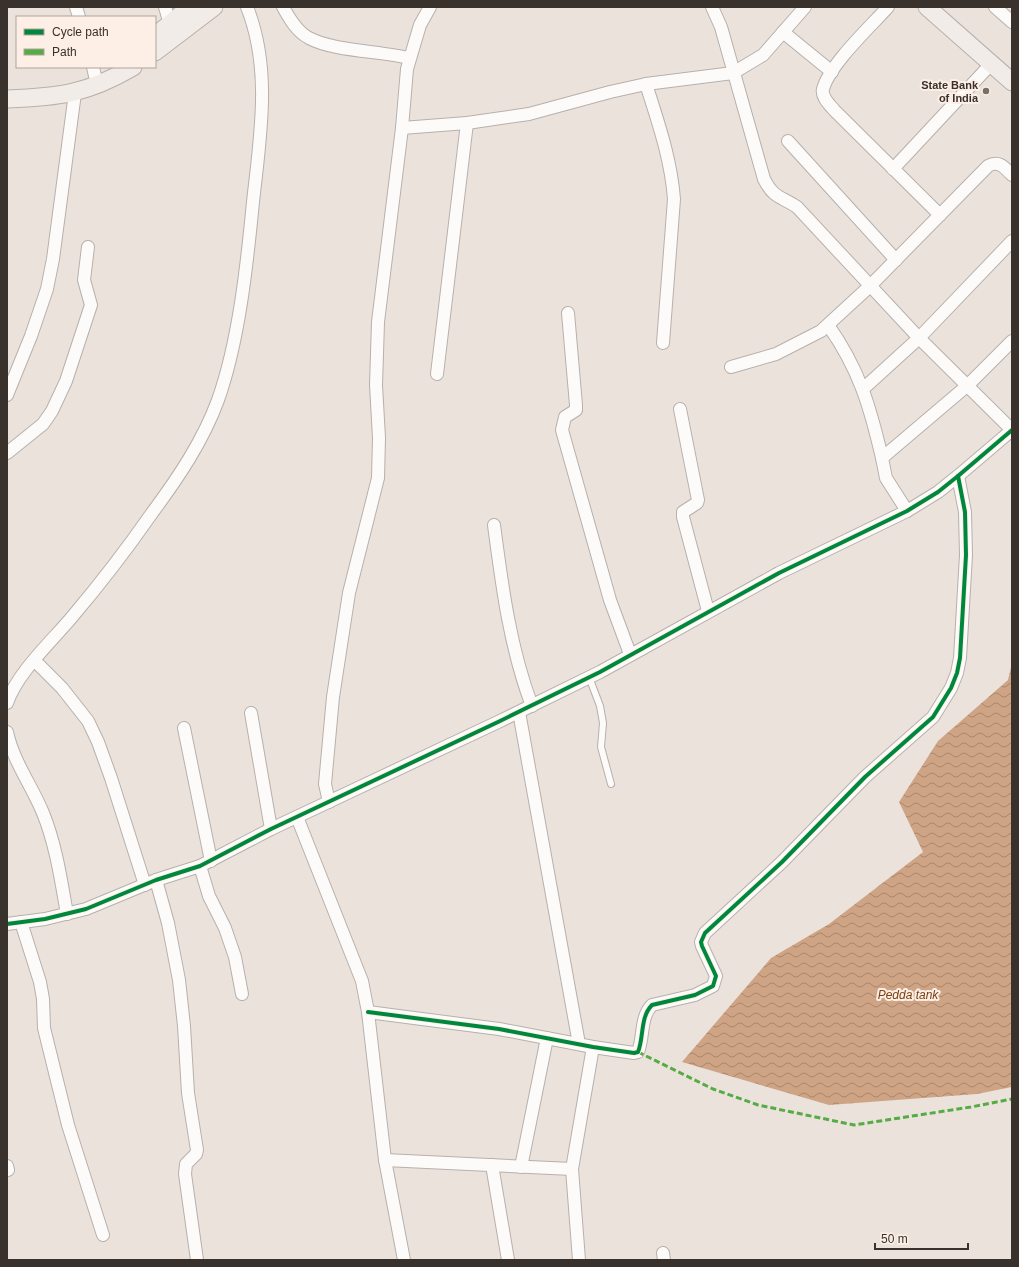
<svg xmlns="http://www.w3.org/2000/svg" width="1019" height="1267" font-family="Helvetica,sans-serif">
	<defs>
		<pattern id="water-waves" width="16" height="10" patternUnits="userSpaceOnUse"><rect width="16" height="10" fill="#cfa485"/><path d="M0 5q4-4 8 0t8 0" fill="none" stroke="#a9866d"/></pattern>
	</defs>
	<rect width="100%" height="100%" fill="#ece2dc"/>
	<!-- water -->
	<polygon fill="url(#water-waves)" points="1012,663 1012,1087 977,1094 829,1105 682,1062 771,958 829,924 923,852 899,802 938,741 1008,680"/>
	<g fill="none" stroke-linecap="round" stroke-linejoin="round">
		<!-- service casing -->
		<g stroke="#b7b0ab" stroke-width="8">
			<polyline id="service" points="589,677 600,706 603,723 601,747 611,784"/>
		</g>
		<!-- minor casing -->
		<g stroke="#b7b0ab" stroke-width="14">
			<g id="minor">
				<polyline points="76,7 79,17"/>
				<polyline points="165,7 170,24"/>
				<path d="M283 7C289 18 297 32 309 38 333 51 380 51 409 58"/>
				<path d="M712 7 721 27 764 179C774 199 781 196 797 207L919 338 1012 430"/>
				<path d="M888 7C870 27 830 64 823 89 821 97 830 105 834 110L940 215"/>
				<polyline points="995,7 1012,22"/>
				<polyline points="783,32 832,72"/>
				<polyline points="93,67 95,76"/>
				<path d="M646 84C658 122 671 159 674 199L663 343"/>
				<polyline points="402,128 467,123 529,114 610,92 646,84 733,73 763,55 805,7"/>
				<polyline points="788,141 896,260"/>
				<polyline points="893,169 991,64"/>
				<polyline points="568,313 576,405 576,410 565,417 562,430 610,600 630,654"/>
				<path d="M828 325C859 369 870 406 882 458"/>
				<path d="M731 367 776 354 821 331 870 286 988 166C999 160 1004 167 1012 175"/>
				<polyline points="437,374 467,123"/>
				<polyline points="864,388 919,338 1012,241"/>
				<polyline points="7,395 31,336 47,289 53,259 75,93"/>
				<polyline points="680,409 698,500 697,503 683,512 683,517 708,611"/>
				<polyline points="7,453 43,424 52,411 66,381 91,305 84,280 88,247"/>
				<polyline points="907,511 886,478 882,458 968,385 1012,341"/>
				<path d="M494 525C502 586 510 648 532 706"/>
				<polyline points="35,661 62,688 88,721 98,742 111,778 145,885"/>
				<path d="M7 703C17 673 51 642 72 617 100 584 127 549 152 513 178 478 203 441 218 400 239 341 247 264 253 202 260 137 272 70 247 7"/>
				<polyline points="519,712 579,1044"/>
				<polyline points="251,713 271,829"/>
				<polyline points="184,728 211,861"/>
				<path d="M7 732C13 761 32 786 43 813 56 845 61 880 67 914"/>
				<polyline points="329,802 325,784 333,697 349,593 378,478 379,438 376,385 378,322 402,128 407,69 420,25 430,7"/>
				<polyline points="297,817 362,981 368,1012 385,1160 404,1260"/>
				<polyline points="200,866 209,896 225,928 235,957 242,994"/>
				<polyline points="156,880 168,923 179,980 184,1026 188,1093 197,1150 196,1154 186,1164 185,1174 197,1260"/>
				<polyline points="21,922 40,982 43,999 44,1028 68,1125 103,1235"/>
				<polyline points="7,924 45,919 86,909 156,880 200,866 271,829 498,722 600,672 779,573 907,511 938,492 958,476 1012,430"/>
				<path d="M368 1012 499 1029 593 1047 634 1053 638 1052C644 1037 640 1017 652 1005L695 995 713 986 716 976 702 946 701 942 705 933 782 862 865 777 933 717 951 688 957 673 960 658 966 555 965 512 958 476"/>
				<polyline points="385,1160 572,1169"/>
				<polyline points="492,1165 508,1260"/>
				<polyline points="7,1166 8,1170"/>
				<polyline points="521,1167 547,1038"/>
				<polyline points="663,1253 664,1260"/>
				<polyline points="579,1260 572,1169 593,1047"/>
			</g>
		</g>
		<!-- secondary casing -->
		<g stroke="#b7b0ab" stroke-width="19">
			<g id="secondary">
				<polyline points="927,7 1012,82"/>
				<polyline points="155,36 190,7"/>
				<polyline points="155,52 214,7"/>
				<path d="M7 99C59 97 87 94 133 67"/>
			</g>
		</g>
		<!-- service -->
		<use href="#service" stroke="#fcfbfa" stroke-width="6"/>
		<!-- minor -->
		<use href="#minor" stroke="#fcfbfa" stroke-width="12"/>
		<!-- secondary -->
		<use href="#secondary" stroke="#f1ece8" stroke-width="17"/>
		<!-- quiet -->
		<polyline stroke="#55ab44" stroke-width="3" stroke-dasharray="6 3" stroke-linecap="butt" points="638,1052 713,1089 758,1105 854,1125 971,1107 1012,1099"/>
		<!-- cycleway casing -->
		<g stroke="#fdefe5" stroke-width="6">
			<g id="cycleway">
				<polyline points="7,924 45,919 86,909 156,880 200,866 271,829 498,722 600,672 779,573 907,511 938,492 958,476 1012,430"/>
				<path d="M368 1012 499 1029 593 1047 634 1053 638 1052C644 1037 640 1017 652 1005L695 995 713 986 716 976 702 946 701 942 705 933 782 862 865 777 933 717 951 688 957 673 960 658 966 555 965 512 958 476"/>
			</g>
		</g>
		<!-- cycleway -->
		<use href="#cycleway" stroke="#00873e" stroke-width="4"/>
	</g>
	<!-- markers -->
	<circle fill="#776f6a" stroke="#fdefe5" stroke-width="1.5" cx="986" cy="91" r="4"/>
	<g text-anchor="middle" stroke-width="4" stroke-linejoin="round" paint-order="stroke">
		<!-- poi labels -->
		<g font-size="11" font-weight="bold" fill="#38312c" stroke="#fdefe5" text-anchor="end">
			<text x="978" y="89">State Bank<tspan x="978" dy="13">of India</tspan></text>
		</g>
		<!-- water labels -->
		<g font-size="12" font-style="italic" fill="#784112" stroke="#fdefe5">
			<text x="908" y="999">Pedda tank</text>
		</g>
	</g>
	<!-- border -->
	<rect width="1019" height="1267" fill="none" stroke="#38312c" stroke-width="16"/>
	<!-- legend -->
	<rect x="16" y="16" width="140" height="52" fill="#fdefe5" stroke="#aea39b"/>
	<rect x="24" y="29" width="20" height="6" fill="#00873e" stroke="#aea39b"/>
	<text x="52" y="36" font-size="12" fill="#38312c">Cycle path</text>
	<rect x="24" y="49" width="20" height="6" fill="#55ab44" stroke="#aea39b"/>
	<text x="52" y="56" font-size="12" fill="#38312c">Path</text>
	<!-- scale -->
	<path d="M875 1243v6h93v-6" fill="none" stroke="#38312c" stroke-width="2"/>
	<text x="881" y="1243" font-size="12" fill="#38312c" stroke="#fdefe5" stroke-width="3" paint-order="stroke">50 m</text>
</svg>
